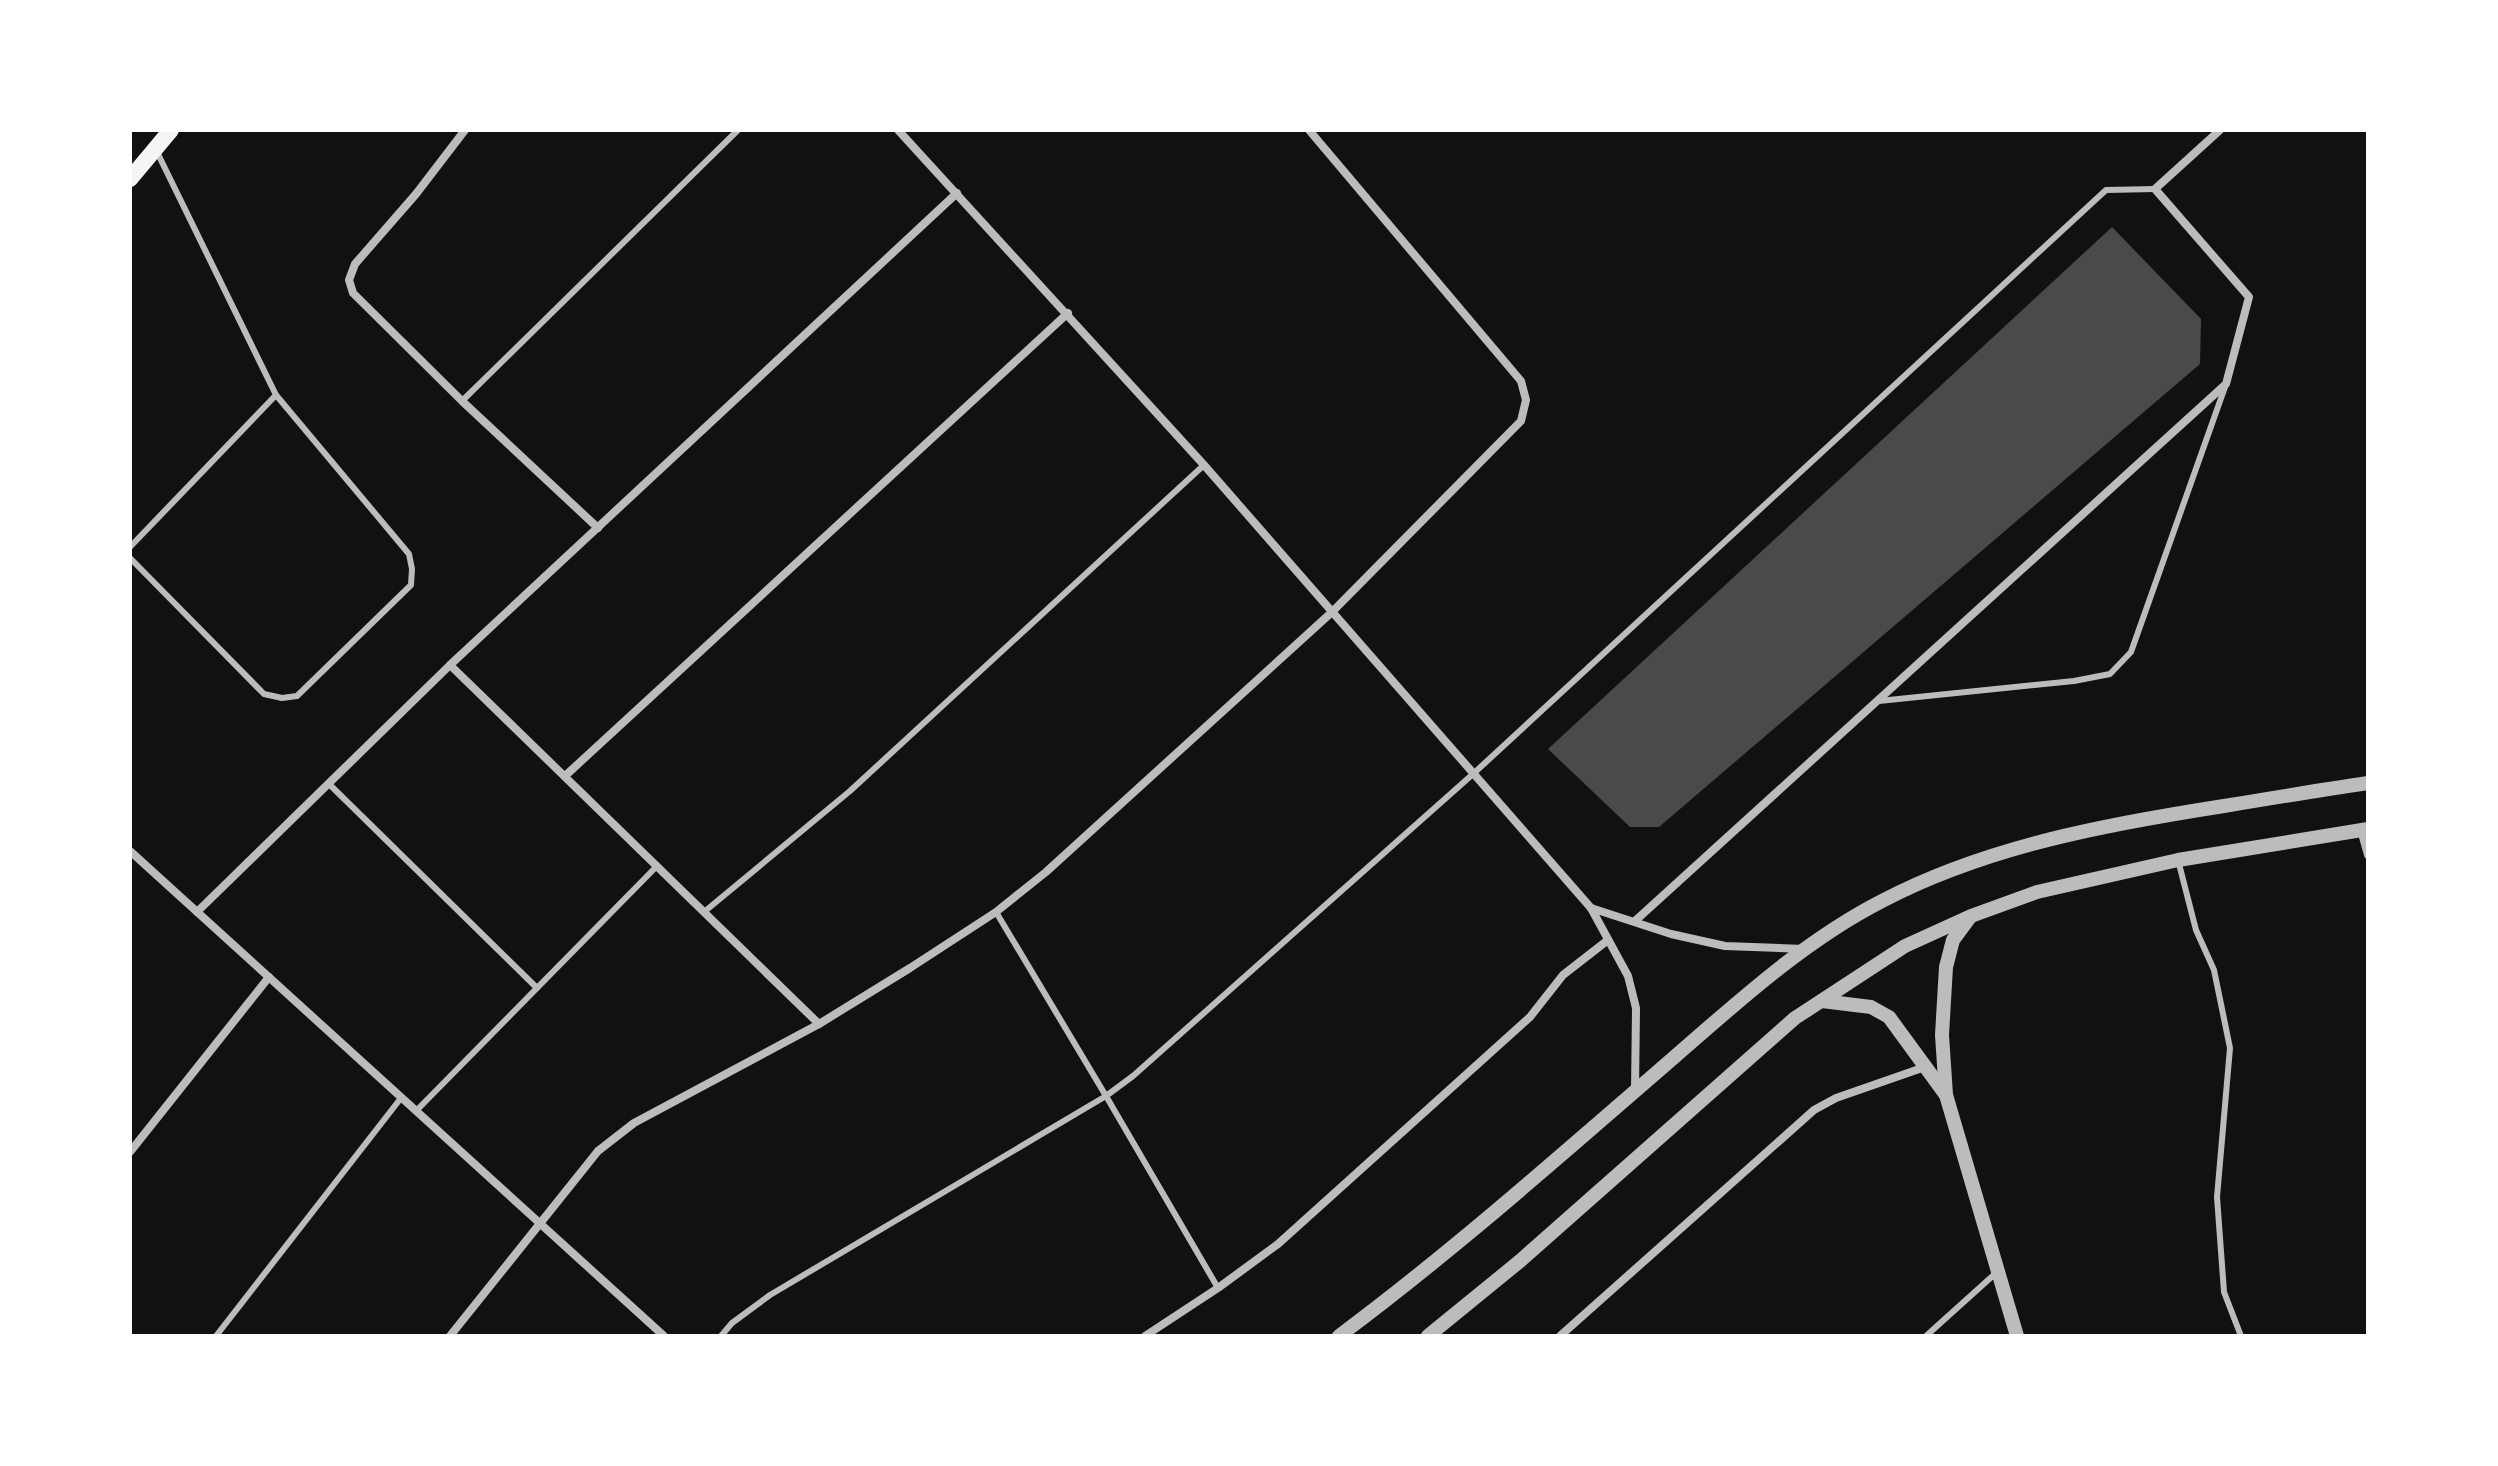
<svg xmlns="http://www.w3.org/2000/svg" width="2498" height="1466" font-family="'Fira Sans Condensed',sans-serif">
	<rect width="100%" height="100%" fill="#111"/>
	<!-- building -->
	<polygon fill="#4a4a4a" points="2112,227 2201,319 2200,364 1659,827 1630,827 1548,749"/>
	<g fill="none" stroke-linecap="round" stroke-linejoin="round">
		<!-- service -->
		<g stroke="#bcbcbc" stroke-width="6">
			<polyline points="462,401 738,130"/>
			<polyline points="130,547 276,395 157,152"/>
			<polyline points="130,558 264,694 282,698 297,696 411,585 412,569 409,554 276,395"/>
			<polyline points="1879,701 2074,681 2110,674 2131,652 2225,387"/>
			<polyline points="328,783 537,988"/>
			<polyline points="2178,860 2196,930 2214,970 2230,1048 2217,1197 2224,1292 2241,1336"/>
			<polyline points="704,912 850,791 1204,465"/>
			<polyline points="996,912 1106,1096 1218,1288"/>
			<polyline points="416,1111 657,866"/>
			<polyline points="216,1336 401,1098"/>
			<polyline points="721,1336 732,1323 770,1295 1106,1096 1133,1076 1473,774 2106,190 2155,189"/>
			<polyline points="1926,1336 1997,1272"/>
		</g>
		<!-- minor -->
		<g stroke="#bcbcbc" stroke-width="8">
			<polyline points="465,130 416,194 355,264 349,280 353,293 462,401 598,528"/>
			<polyline points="898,130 1204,465 1591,908 1628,976 1636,1008 1635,1091"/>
			<polyline points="450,665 819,1024"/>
			<polyline points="565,776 1068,313"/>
			<polyline points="2361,830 2368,855"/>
			<polyline points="130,851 664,1336"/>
			<polyline points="1591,908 1671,934 1725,946 1804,949"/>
			<polyline points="197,912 450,665 957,193"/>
			<polyline points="1635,921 2226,384 2249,297 2155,189 2220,130"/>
			<polyline points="130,1152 269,977"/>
			<polyline points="450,1336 598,1151 634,1123 819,1024 910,968 996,912 1046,872 1332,612 1521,421 1526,400 1521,381 1309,130"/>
			<polyline points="1145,1336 1218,1288 1278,1244 1530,1017 1563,975 1608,940"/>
			<polyline points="1560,1336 1814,1110 1836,1098 1925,1067"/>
		</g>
		<!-- tertiary -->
		<g stroke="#bcbcbc" stroke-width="14">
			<polyline points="1970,917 1953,940 1946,967 1942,1035 1946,1095 2017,1336"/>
			<polyline points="1822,1001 1871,1007 1889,1017 1946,1095"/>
			<path d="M1339 1336C1449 1254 1552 1163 1656 1073 1727 1012 1798 944 1882 901 1987 846 2108 824 2224 806 2272 798 2320 790 2368 783"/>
			<polyline points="1428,1336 1520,1261 1795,1018 1905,946 1971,916 2037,892 2178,860 2368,829"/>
		</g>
		<!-- secondary -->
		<polyline stroke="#f5f5f5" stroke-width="16" points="130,179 171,130"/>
	</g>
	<!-- border -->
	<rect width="2498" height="1466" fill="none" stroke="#ffffff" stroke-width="264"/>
</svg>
